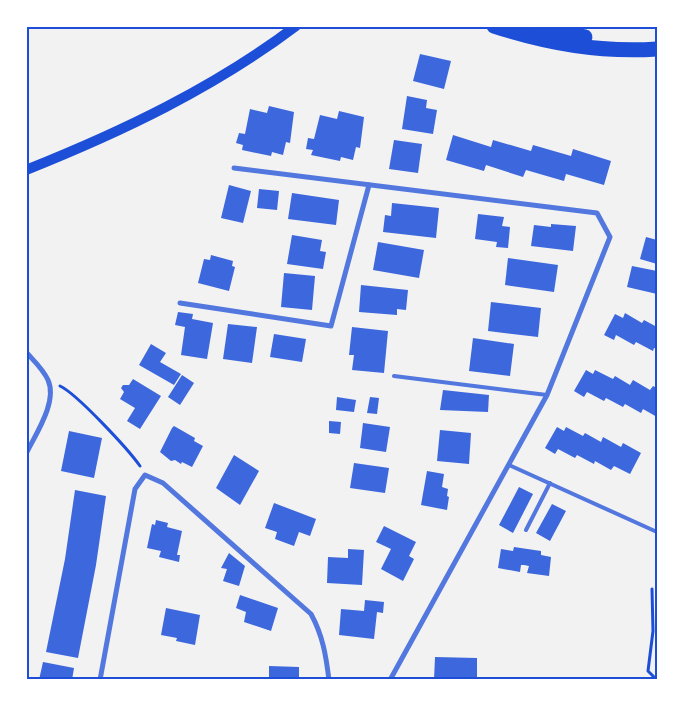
<svg xmlns="http://www.w3.org/2000/svg" width="683" height="706" font-family="'Crimson Pro',serif">
	<rect width="100%" height="100%" fill="#f2f2f2"/>
	<!-- building -->
	<g fill="#3d67dc">
		<polygon points="420,54 451,61 444,89 413,81"/>
		<polygon points="407,96 427,100 426,108 437,110 433,134 402,129"/>
		<polygon points="269,106 294,112 290,143 286,142 283,155 272,152 271,156 242,150 243,145 236,143 239,133 245,134 250,109 267,113"/>
		<polygon points="339,111 364,117 360,148 356,147 353,160 341,157 340,161 311,155 313,150 306,149 308,138 314,139 320,115 337,119"/>
		<polygon points="453,135 491,147 493,140 531,151 533,145 571,156 573,149 611,161 604,185 566,174 564,181 526,170 523,177 486,165 484,171 446,160"/>
		<polygon points="394,140 422,144 418,173 389,169"/>
		<polygon points="229,185 251,191 243,223 221,218"/>
		<polygon points="259,189 279,191 277,210 257,208"/>
		<polygon points="292,193 339,200 336,225 288,219"/>
		<polygon points="392,203 439,208 436,238 383,232 385,215 391,216"/>
		<polygon points="478,214 504,217 502,226 510,227 508,248 496,247 497,242 475,239"/>
		<polygon points="551,224 576,226 573,251 531,246 534,225 551,227"/>
		<polygon points="292,235 322,240 320,251 326,252 323,269 287,264"/>
		<polygon points="646,237 657,240 657,264 640,259"/>
		<polygon points="378,242 424,250 419,278 373,270"/>
		<polygon points="211,255 233,261 232,266 235,267 229,291 198,283 204,259 210,260"/>
		<polygon points="508,258 558,265 554,292 505,285"/>
		<polygon points="632,266 657,271 657,294 627,287"/>
		<polygon points="284,273 315,276 312,310 281,307"/>
		<polygon points="361,285 408,290 406,310 397,309 397,315 359,312"/>
		<polygon points="491,302 541,308 538,337 488,331"/>
		<polygon points="178,312 193,314 192,319 213,323 207,359 181,355 185,327 175,325"/>
		<polygon points="625,313 642,323 644,320 657,327 657,349 654,348 653,351 636,342 634,345 616,335 614,340 604,335 615,314 623,318"/>
		<polygon points="228,324 257,327 252,363 223,359"/>
		<polygon points="352,327 388,331 384,373 352,370 354,355 349,355"/>
		<polygon points="274,334 306,339 302,362 270,357"/>
		<polygon points="473,338 514,344 510,376 469,371"/>
		<polygon points="151,344 166,353 160,362 181,374 174,385 139,365"/>
		<polygon points="586,370 593,374 595,370 613,379 615,376 630,385 633,380 650,390 653,386 657,388 657,417 643,409 641,413 625,404 623,407 606,398 604,401 587,392 584,397 574,391"/>
		<polygon points="182,375 194,383 180,405 168,397"/>
		<polygon points="133,379 161,396 140,429 127,421 135,408 120,399 124,392 121,388 123,385 129,385"/>
		<polygon points="443,390 489,395 488,412 440,410"/>
		<polygon points="337,397 356,400 354,412 336,410"/>
		<polygon points="370,397 379,398 377,414 367,413"/>
		<polygon points="329,421 341,422 340,434 329,433"/>
		<polygon points="363,423 390,427 386,452 360,448"/>
		<polygon points="174,426 195,438 194,441 203,446 192,467 182,462 181,464 175,460 171,461 160,452 172,428"/>
		<polygon points="557,427 564,431 566,427 583,436 585,433 601,442 603,437 621,447 623,443 641,453 630,474 614,466 611,470 595,461 594,464 577,455 575,458 558,449 555,454 545,448"/>
		<polygon points="440,430 471,433 469,464 437,461"/>
		<polygon points="69,431 102,438 94,478 61,471"/>
		<polygon points="234,455 259,471 240,505 216,488"/>
		<polygon points="354,463 389,468 385,493 350,488"/>
		<polygon points="427,471 444,474 442,487 448,489 447,496 449,497 447,510 421,505"/>
		<polygon points="519,487 533,494 513,533 499,525"/>
		<polygon points="75,490 106,496 96,565 78,658 46,652 65,559"/>
		<polygon points="274,503 316,519 310,536 299,532 294,546 275,539 277,532 265,528"/>
		<polygon points="552,504 566,511 550,541 536,533"/>
		<polygon points="156,520 168,523 167,527 182,531 177,555 180,555 179,562 159,557 161,551 147,548 152,524 155,525"/>
		<polygon points="384,526 416,542 409,556 414,559 403,581 381,569 391,549 376,542"/>
		<polygon points="514,547 541,551 541,555 551,557 549,576 527,573 529,566 524,565 521,565 520,572 498,568 501,549 513,551"/>
		<polygon points="348,549 364,550 362,585 327,583 328,557 348,558"/>
		<polygon points="229,553 245,566 239,586 223,581 227,569 221,568"/>
		<polygon points="240,595 278,608 271,631 244,622 246,612 236,608"/>
		<polygon points="365,600 384,602 383,613 377,612 374,639 339,635 341,609 364,611"/>
		<polygon points="166,608 200,615 195,645 176,641 177,638 161,635"/>
		<polygon points="435,657 477,658 477,680 434,680"/>
		<polygon points="43,662 74,668 72,680 39,680"/>
		<polygon points="269,666 299,667 299,680 269,680"/>
	</g>
	<g fill="none" stroke-linecap="round" stroke-linejoin="round">
		<!-- path -->
		<g stroke="#1d4ed8" stroke-width="3">
			<path d="M60 386C77 394 128 449 140 466"/>
			<polyline points="652,589 653,631 648,671 657,680"/>
		</g>
		<!-- service -->
		<g stroke="#5277de" stroke-width="4">
			<polyline points="394,376 547,395"/>
			<polyline points="509,465 657,532"/>
			<polyline points="526,530 550,483"/>
		</g>
		<!-- minor -->
		<g stroke="#5277de" stroke-width="5">
			<polyline points="234,168 597,213 610,237 547,395 390,680"/>
			<polyline points="180,303 331,326 369,185"/>
			<path d="M26 352C34 361 43 369 48 380 58 402 35 435 26 454"/>
			<path d="M100 680 135 489 145 475 163 483 311 614C323 636 326 656 329 680"/>
		</g>
		<!-- secondary -->
		<path stroke="#1d4ed8" stroke-width="10" d="M26 170C121 132 214 88 296 26"/>
		<!-- motorway -->
		<g stroke="#1d4ed8" stroke-width="15">
			<path d="M494 26C546 43 601 53 657 49"/>
			<polyline points="539,29 585,37"/>
		</g>
	</g>
	<!-- border -->
	<rect width="683" height="706" fill="none" stroke="#ffffff" stroke-width="55"/>
	<rect x="28" y="28" width="628" height="650" fill="none" stroke="#1d4ed8" stroke-width="2"/>
</svg>
